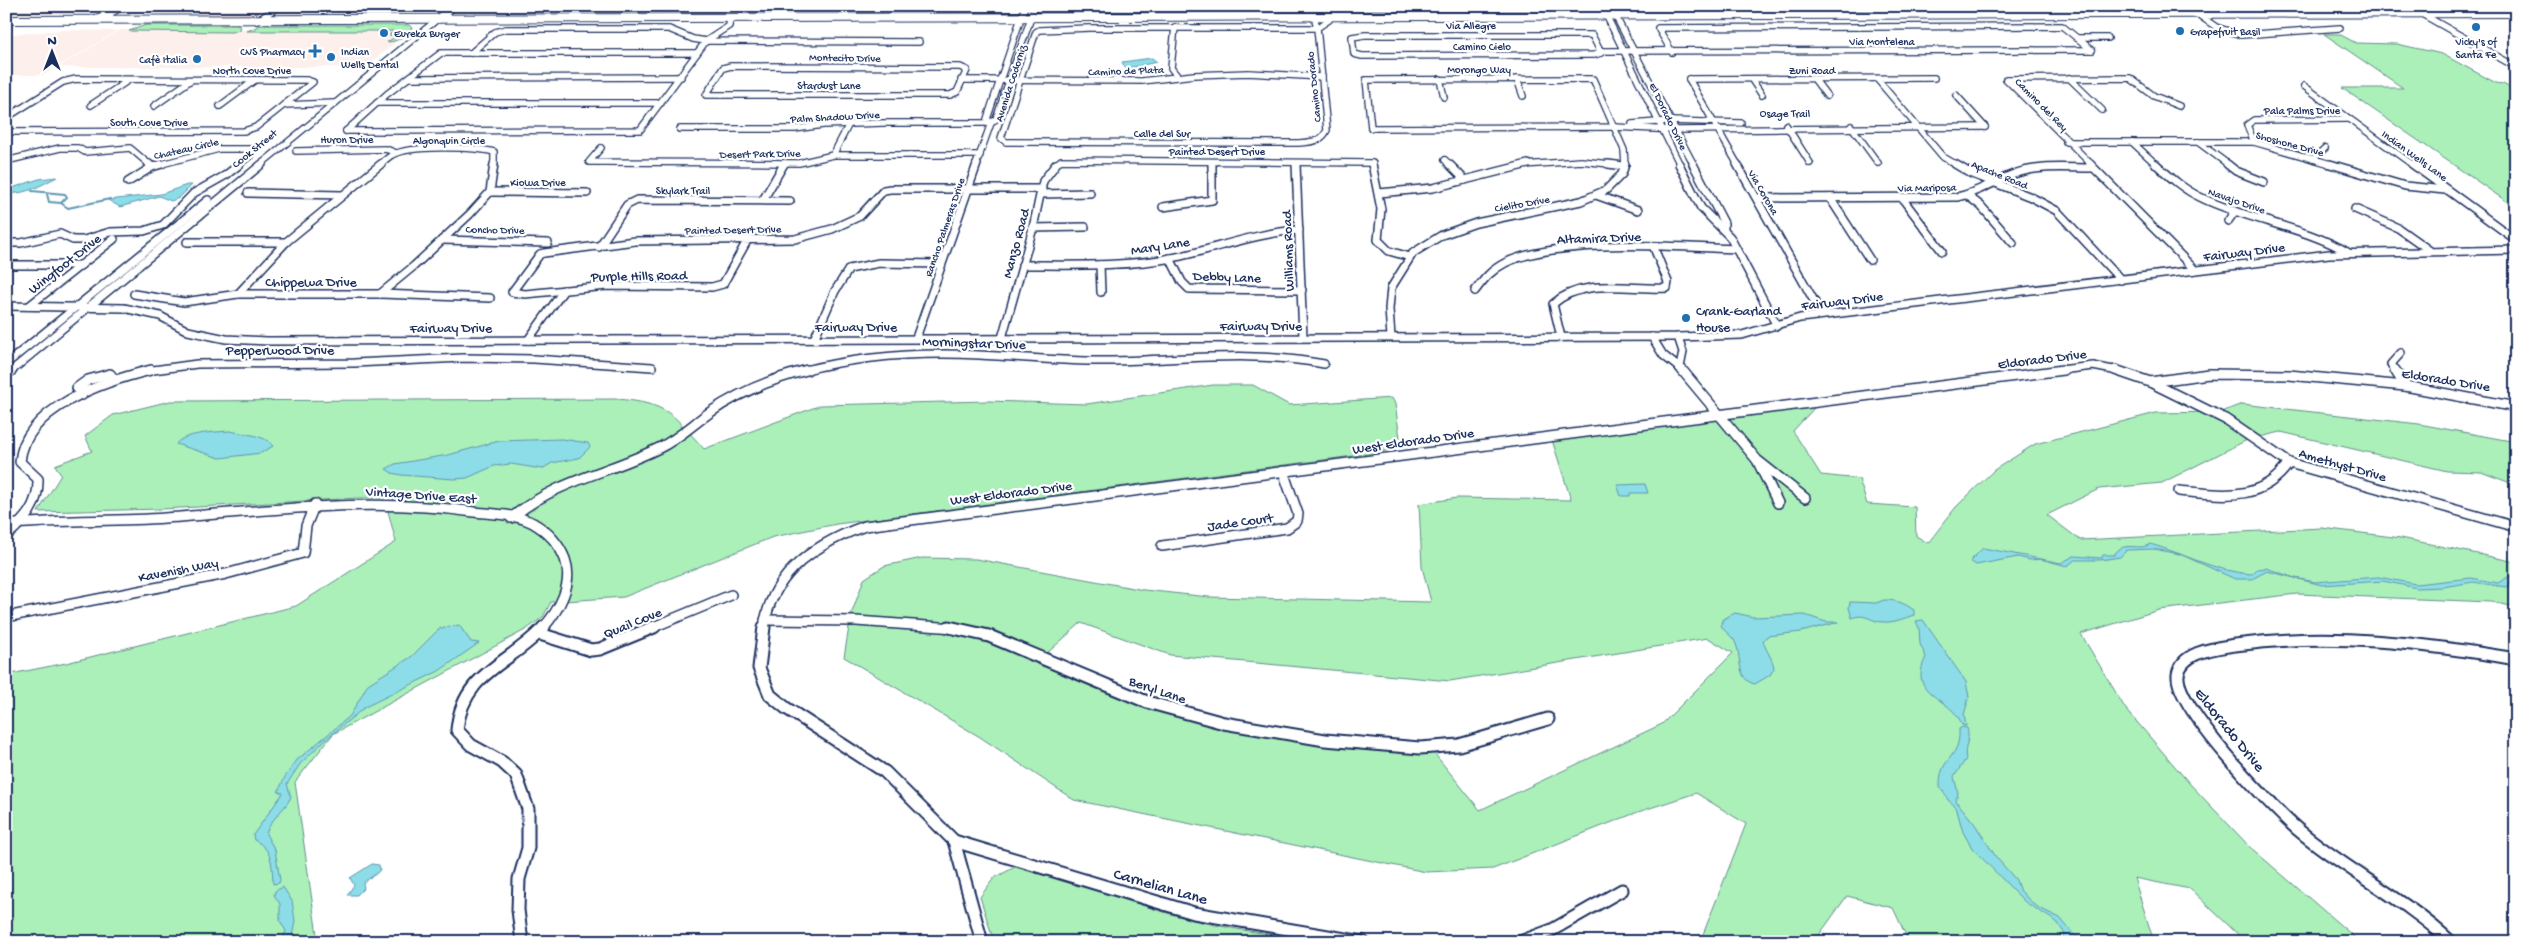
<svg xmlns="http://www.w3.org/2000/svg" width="2522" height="948" font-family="'Gochi Hand',sans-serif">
	<rect width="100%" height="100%" fill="#fff"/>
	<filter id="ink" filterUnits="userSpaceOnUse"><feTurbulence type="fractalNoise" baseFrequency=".02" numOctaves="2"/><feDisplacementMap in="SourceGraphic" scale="10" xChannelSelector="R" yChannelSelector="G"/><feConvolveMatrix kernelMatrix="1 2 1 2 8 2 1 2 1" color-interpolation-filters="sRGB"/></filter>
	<g filter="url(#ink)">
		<!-- built -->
		<g fill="#fdefeb">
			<polygon points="6,6 88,6 75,14 6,14"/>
			<polygon points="160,6 273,6 262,14 147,14"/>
			<polygon points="284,6 429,6 419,13 275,13"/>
			<polygon points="657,6 791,6 788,10 772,14 650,14"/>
			<polygon points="60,30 117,31 44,75 6,75 6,35"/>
			<polygon points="120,30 411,30 365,67 59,67"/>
		</g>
		<!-- green -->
		<g fill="#abefb9" stroke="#638f8c" fill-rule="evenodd">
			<polygon points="1681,6 2516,6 2516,12 1686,14"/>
			<polygon points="146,25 236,25 240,26 239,30 232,32 129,31"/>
			<path d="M261 25H409L412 28C405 34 400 42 387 42L397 36 389 35 393 31H247Z"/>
			<polygon points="2324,34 2339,34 2356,43 2397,44 2442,54 2496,83 2503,84 2516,91 2516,208 2342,88 2403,88"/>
			<path d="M1213 385H1253L1289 405 1392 398 1395 404 1401 444 1393 449 1376 453 837 524 773 537 624 597 551 602 543 617 527 629 333 734 295 782 318 942H6V675L66 663 296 606 396 542 388 511 394 498H359L162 509 38 512 61 475 55 465 92 451 85 436 113 415 170 401 618 399C668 404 672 413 704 449L821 405 988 401 1087 404Z"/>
			<path d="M2242 404 2419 424 2516 442V485L2481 472 2447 471 2281 432 2247 440 2162 483 2099 489 2047 515 2080 540 2322 528 2401 538 2516 562V607L2491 602 2297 594 2159 610 2081 634 2125 708 2190 784 2250 847 2360 942H2246L2190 889 2134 878 2154 942H1909L1893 908 1847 896 1814 942H1700L1746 824 1696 793 1638 812 1493 869 1426 872 1074 800 980 737 844 657 851 615 864 579 884 566 922 558 976 559 1144 590 1209 597 1431 602 1422 567 1419 504 1457 498 1571 500 1552 440 1817 405 1793 431 1821 475 1859 479 1867 504 1915 507 1916 536 1928 543 1956 507 1994 470 2035 444 2156 413 2221 412ZM1081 623 1170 655 1450 681 1708 638 1733 653 1662 724 1480 810 1434 753C1333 751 1227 735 1131 702 1099 691 1068 676 1036 663Z"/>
			<path d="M1017 866C1072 880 1124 901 1178 916 1227 930 1279 935 1329 942H994L980 897 994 878Z"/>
		</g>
		<!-- water -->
		<g fill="#8cdde7" stroke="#5f97b0">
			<polygon points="1152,58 1157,62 1129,68 1125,68 1122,62"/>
			<path d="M57 177C37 187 30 193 6 194V190L39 179Z"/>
			<polygon points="187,185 192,185 179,198 171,201 159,196 120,207 108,200 161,194"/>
			<path d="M230 431C242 434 265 434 273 446L261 453 220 458 176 444C183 433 216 432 230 431Z"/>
			<polygon points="562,439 588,443 590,447 579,458 552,463 542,469 511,464 494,466 467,478 454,479 401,475 392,473 386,469 395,464 448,455 499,441"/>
			<polygon points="1645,484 1648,493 1630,493 1630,496 1621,496 1617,485"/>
			<path d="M2150 544C2183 553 2216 572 2252 574L2257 569 2266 568 2295 578 2315 582 2378 577 2416 584 2471 578 2498 583 2508 577 2515 576 2516 581 2510 582V586L2506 587 2473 582 2443 587 2417 588 2383 581 2322 585 2267 571 2252 579H2235L2180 554 2154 549 2127 550 2120 557 2101 560H2075L2067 566 2041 559 2030 560 2018 557 1976 565 1970 561 1983 548 2061 563 2074 556 2102 558 2103 555H2114C2124 539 2139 552 2150 544Z"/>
			<path d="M1884 600C1896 600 1904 603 1914 610V615C1904 618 1894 623 1883 622 1871 622 1865 612 1852 618L1849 608 1850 602 1876 603Z"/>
			<path d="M1735 613 1753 617 1805 615 1826 622H1839L1801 632 1767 636 1763 641C1766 651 1773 659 1774 668L1770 675 1755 684C1735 680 1743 655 1734 640 1730 634 1724 632 1721 625L1723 619Z"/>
			<path d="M1923 620 1966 682 1969 697 1964 715 1966 726 1962 725C1952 696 1906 697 1926 657L1920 644 1919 628 1916 621Z"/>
			<path d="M459 625 471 642 479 643 439 671 365 707 326 739 300 764 287 784 291 797C284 811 270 819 266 834L275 850 280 880 279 883 273 884C272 865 273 849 254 840L253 835 283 793 278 792 285 777 297 760 350 716 368 684 411 657 439 629Z"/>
			<path d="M1962 727 1967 728C1971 740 1963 747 1966 759L1954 777 1958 793 1956 801 1974 823 1996 857 2016 880 2019 889 2029 900 2039 908 2060 918 2073 934 2087 942H2061L2065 934 2057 922 2025 902 1972 848 1963 832 1956 807 1948 800 1940 786C1939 756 1961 760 1959 729Z"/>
			<path d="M372 864 379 865 380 870C375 876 368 878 363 883L364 888 357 895H347L354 885 350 878Z"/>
			<polygon points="283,887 292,901 295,921 291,942 281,942 286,931 280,921 280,904 274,895 275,891"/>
		</g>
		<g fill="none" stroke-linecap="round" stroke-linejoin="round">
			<!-- stream -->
			<g stroke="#5f97b0" stroke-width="2">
				<polyline points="32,191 65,194 67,197 61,203"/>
				<polyline points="47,194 49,202 61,203 68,208 110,199"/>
			</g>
			<!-- minor-far3 casing -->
			<g stroke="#1b2f5e" stroke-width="8">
				<g id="minor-far3">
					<polyline points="803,6 821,8 969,6"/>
					<polyline points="1092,6 1537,6"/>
					<polyline points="2186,6 2216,27 2241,35 2340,28"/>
					<polyline points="2196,6 2210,16"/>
					<polyline points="608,7 610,6"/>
					<polyline points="2422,14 2516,67"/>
					<polyline points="1314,16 1317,28"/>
					<polyline points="91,19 109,14 124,6"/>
					<polyline points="1608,19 1680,165"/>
					<polyline points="1617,19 1694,165"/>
					<polyline points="257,21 279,6"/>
					<polyline points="1175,27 1171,68 1178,77"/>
					<path d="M1089 28H1317L1327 130C1322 142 1311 142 1299 143L1006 142 1001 138 1036 32 1039 30Z"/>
					<polyline points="1317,28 1329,20"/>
					<polygon points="1365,35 1592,35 1601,53 1594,55 1362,56 1354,54 1352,37"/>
					<polyline points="2077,38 2108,38"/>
					<polyline points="1600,51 2092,50"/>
					<polyline points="1672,52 1658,28 2062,26 2092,50"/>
					<polyline points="471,53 495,32 506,29 669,29 693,39 706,41 919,42"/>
					<polygon points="731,66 960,67 967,70 957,92 950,95 706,95 723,68"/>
					<polyline points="410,78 681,77"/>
					<polyline points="2069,78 2102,110"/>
					<polyline points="1440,79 1444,97"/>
					<polyline points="1517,79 1523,96"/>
					<polygon points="1593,79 1614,127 1371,128 1366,80"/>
					<polyline points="1689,79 1738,165"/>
					<polyline points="1689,79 1934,78"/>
					<polyline points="1877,79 1943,157 1957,165"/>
					<polyline points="961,80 1142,81 1194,75 1248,73 1322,77"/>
					<polyline points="1752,80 1762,95"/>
					<polyline points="1815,80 1827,96"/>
					<polyline points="2304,86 2413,165"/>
					<polyline points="1956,95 1985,127"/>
					<polyline points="377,103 661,103"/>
					<polyline points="91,105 129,80"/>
					<polyline points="284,105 335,103"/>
					<polyline points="154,106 191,80"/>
					<polyline points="220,106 255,80"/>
					<polyline points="6,118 63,82 76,79 307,80 313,82 256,127 244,131 6,132"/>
					<polyline points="991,123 987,119 1025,6"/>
					<polyline points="1632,124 1670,121 1741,123"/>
					<polyline points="1786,125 1810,163"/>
					<polyline points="1851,126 1878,163"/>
					<polyline points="1614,127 1675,130 1985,127"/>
					<polyline points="1614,127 1624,150 1625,165"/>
					<polyline points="680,129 795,129 823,125 883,123 991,123"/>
					<polyline points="346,131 640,130 706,41 729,26 730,18"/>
					<polyline points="346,131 387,94 441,53 697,53"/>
					<polyline points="2066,142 2254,142 2334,165"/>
					<polyline points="2132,142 2157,165"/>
					<polyline points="2198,142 2229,165"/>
					<polyline points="2254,142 2247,125 2254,120 2348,119"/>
					<polyline points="601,148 589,162 799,163 833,155 980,155"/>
					<polyline points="296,151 386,149 396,153"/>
					<polyline points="833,155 849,124"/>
					<polyline points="2313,159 2325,148"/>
					<polyline points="1445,160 1450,165"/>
					<polyline points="6,161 60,148 78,148 85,152 130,148 150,165"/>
					<polyline points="1212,163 1212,165"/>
					<polyline points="1296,163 1296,165"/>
					<polyline points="158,165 219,149 250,149 251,155 238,165"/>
					<polyline points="260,165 434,22"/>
					<path d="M379 165C383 162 387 158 392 155 410 145 473 147 494 152V165"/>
					<polyline points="784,165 785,163"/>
					<polyline points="976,165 991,123 996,119 1035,6"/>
					<polyline points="1055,165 1061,160 1372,163 1373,165"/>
					<polyline points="1523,165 1581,161 1619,165"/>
					<polyline points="2092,165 2006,79 2130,78 2154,96 2179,106"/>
				</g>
			</g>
			<!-- minor-far2 casing -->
			<g stroke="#1b2f5e" stroke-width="10">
				<g id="minor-far2">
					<polyline points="149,164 152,167 162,164"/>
					<polyline points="1296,164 1303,337"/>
					<polyline points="1372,164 1381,209 1378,240 1389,251 1410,257"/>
					<polyline points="1449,164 1465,180"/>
					<polyline points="1608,164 1624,166"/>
					<polyline points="1679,164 1701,208 1730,237 1777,326"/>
					<polyline points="1693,164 1724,223 1724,229"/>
					<polyline points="1737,164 1822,315"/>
					<polyline points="1955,164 1970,173 2031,197 2057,211 2121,280"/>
					<polyline points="2090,164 2195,270"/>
					<path d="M2156 164C2170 177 2184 190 2202 198 2250 221 2303 226 2349 253"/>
					<polyline points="2227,164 2236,171 2264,182"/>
					<polyline points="2330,164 2405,186 2445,190"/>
					<polyline points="2412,164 2516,240"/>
					<polyline points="128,182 152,167"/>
					<polyline points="490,192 587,193"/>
					<polyline points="248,193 342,195"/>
					<polyline points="1379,193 1433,188 1528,164"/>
					<polyline points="1041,194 1090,193"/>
					<polyline points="1596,195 1638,210"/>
					<polyline points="1968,196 1981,206 2013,243"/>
					<path d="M1757 198 1957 197C1978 193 1994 181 2014 174 2039 165 2065 168 2091 168"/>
					<polyline points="1830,198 1870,260"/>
					<polyline points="1902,198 1942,251"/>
					<polyline points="763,200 784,164"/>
					<polyline points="1163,207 1212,200 1212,164"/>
					<polyline points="2355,209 2398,228 2429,250"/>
					<polyline points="2228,221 2235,211"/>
					<polyline points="1033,228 1085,227"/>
					<polyline points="442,240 548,243"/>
					<polyline points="747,241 723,284 712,287 607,286 525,294 512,292 540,254 544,253 635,241 795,239 832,229 860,216 884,190 890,189 1042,189"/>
					<polyline points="187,242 286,242"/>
					<polyline points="6,243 21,243 60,234 73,240 84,240 110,232 144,231 163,225 194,193 226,175 240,164"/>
					<polyline points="599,247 627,205 637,200 790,201"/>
					<polyline points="1170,258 1182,282 1189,289 1302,290"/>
					<polyline points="6,265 81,265"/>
					<path d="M1022 265C1071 265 1123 267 1172 258 1215 249 1255 233 1299 230"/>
					<polyline points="1100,265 1101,292"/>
					<path d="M1475 291C1484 279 1491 270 1505 263 1559 237 1676 247 1736 249"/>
					<polyline points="134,294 184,302 238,294 380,294 490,298"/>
					<polyline points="238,294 286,242 381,164"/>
					<polyline points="380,294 414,266 470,214 490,192 494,164"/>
					<polyline points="6,306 124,308 160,316 188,331 226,339 267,341 1678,337 1742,335 1800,318 2329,254 2516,250"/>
					<polyline points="29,306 114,239"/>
					<polyline points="1391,337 1389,309 1391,288 1413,253 1442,235 1476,223 1581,201 1606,190 1622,174 1625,164"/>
					<path d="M1561 337 1553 304C1583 277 1630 290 1667 288L1668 282 1654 248"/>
					<polyline points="1652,337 1663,355 1683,371"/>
					<polyline points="1678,337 1683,352 1680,367"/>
					<polyline points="916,338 977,164"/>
					<polyline points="1002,338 1033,228 1043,181 1056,164"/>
					<polyline points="814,339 835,291 849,269 879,263 941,264"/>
					<polyline points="528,340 564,290"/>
					<polyline points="6,364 208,200"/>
					<polyline points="11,371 262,164"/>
					<polyline points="146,371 197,364 354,363 463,358 534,359 652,367"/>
					<path d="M802 371C860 356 920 352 979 355 1023 357 1068 362 1112 361 1183 360 1253 350 1324 364"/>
					<polyline points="2053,371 2093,366 2118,371"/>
					<polyline points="2396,371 2391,364 2401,353"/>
				</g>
			</g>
			<!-- minor-far1 casing -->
			<g stroke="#1b2f5e" stroke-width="12">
				<g id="minor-far1">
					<polyline points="1682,370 1757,460 1805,498"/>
					<polyline points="2115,370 2150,382 2209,374 2289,375 2405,386 2516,407"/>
					<polyline points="2395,370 2405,386"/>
					<polyline points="6,375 12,370"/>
					<polyline points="2150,382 2225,419 2289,463 2516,527"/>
					<polyline points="82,395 77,388 88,380 110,374 115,380"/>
					<polyline points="1758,462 1778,503"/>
					<path d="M2179 491C2222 495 2261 503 2289 463"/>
					<path d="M511 518C559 479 606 474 659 448 678 439 692 425 709 413 739 392 772 379 807 370"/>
					<path d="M6 525C59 519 112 522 165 518 269 511 369 497 474 512 493 514 516 514 533 523 547 531 559 544 565 559 574 584 559 610 543 628"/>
					<path d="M6 536C25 520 39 505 38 479L20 462C24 407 106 381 151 370"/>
					<polyline points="1162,546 1287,528 1297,521 1298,514 1283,471"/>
					<polyline points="6,617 226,574 303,553 306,526 315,504"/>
					<polyline points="765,620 856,621 955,628"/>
					<polyline points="651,628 731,595"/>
					<path d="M764 628C771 573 817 543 865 526L2063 370"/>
				</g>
			</g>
			<!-- minor casing -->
			<g stroke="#1b2f5e" stroke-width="15">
				<g id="minor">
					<polyline points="764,627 759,668 770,695 786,708 885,772 954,841 982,942"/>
					<polyline points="949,627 989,636 1147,702 1224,723 1325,740 1420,748 1459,745 1548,719"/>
					<polyline points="540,634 591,650 600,649 654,627"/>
					<polyline points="954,841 1194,913 1363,942"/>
					<path d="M522 942 518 910 519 879 528 848V809L516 775 502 762 471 745 457 730C462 672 511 664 544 627"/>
					<polyline points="1520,942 1552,930 1622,890"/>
					<path d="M2451 942C2404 898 2345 870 2296 828 2271 806 2175 707 2178 675 2181 651 2217 648 2235 645 2330 632 2422 643 2516 659"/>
				</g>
			</g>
			<!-- major casing -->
			<g stroke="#1b2f5e" stroke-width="10">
				<g id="major">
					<polyline points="438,19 453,6"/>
					<polyline points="6,20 2516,13"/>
				</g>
			</g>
			<!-- minor-far3 -->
			<use href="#minor-far3" stroke="#fff" stroke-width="5.5"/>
			<!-- minor-far2 -->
			<use href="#minor-far2" stroke="#fff" stroke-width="7"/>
			<!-- minor-far1 -->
			<use href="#minor-far1" stroke="#fff" stroke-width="9"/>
			<!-- minor -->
			<use href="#minor" stroke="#fff" stroke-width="11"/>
			<!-- major -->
			<use href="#major" stroke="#fff" stroke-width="8"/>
		</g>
	</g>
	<!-- markers -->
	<g fill="#1f6fb2" stroke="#fff" stroke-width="2">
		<circle cx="2476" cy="27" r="5"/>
		<circle cx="2180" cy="31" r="5"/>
		<circle cx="384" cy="33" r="5"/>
		<path d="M312.5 43.5h5v5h5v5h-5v5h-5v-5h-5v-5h5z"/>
		<circle cx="331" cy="57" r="5"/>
		<circle cx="197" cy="59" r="5"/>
		<circle cx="1686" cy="318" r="5"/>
	</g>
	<g text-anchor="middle" stroke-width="4.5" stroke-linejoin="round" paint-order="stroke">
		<!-- far-street labels -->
		<g font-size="11" fill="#1b2f5e" stroke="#fff">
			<text x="1471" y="29">Via Allegre</text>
			<text x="1882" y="45">Via Montelena</text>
			<text x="1482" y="50">Camino Cielo</text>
			<text transform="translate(845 57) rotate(1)" y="4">Montecito Drive</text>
			<text x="1479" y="73">Morongo Way</text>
			<text x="252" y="74">North Cove Drive</text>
			<text transform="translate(1126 70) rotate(-2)" y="4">Camino de Plata</text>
			<text x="1812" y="74">Zuni Road</text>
			<text transform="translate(1010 83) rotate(-72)" y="4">Avenida Codorniz</text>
			<text x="829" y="89">Stardust Lane</text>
			<text transform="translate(1313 87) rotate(-96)" y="4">Camino Dorado</text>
			<text transform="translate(2042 104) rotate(45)" y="4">Camino del Rey</text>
			<text x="2302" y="114">Pala Palms Drive</text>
			<text x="1785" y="117">Osage Trail</text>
			<text transform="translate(835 116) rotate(-3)" y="4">Palm Shadow Drive</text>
			<text transform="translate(1669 116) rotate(64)" y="4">El Dorado Drive</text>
			<text x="149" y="126">South Cove Drive</text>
			<text x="1162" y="137">Calle del Sur</text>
			<text x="347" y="143">Huron Drive</text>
			<text x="449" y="144">Algonquin Circle</text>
			<text transform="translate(2290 143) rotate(15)" y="4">Shoshone Drive</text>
			<text transform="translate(186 148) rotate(-13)" y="4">Chateau Circle</text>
			<text transform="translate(254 148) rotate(-39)" y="4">Cook Street</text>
			<text x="1217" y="155">Painted Desert Drive</text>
			<text transform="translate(760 153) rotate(-1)" y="4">Desert Park Drive</text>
			<text transform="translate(2415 155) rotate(36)" y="4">Indian Wells Lane</text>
			<text transform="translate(2000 174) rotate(22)" y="4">Apache Road</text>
			<text x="538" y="186">Kiowa Drive</text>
			<text transform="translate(1927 187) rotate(-1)" y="4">Via Mariposa</text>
			<text x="683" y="194">Skylark Trail</text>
			<text transform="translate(1764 192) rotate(60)" y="4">Via Corona</text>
			<text transform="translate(2237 200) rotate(19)" y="4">Navajo Drive</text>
			<text transform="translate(1522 203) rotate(-10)" y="4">Cielito Drive</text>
			<text transform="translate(944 227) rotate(-71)" y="4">Rancho Palmeras Drive</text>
			<text transform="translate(495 229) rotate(1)" y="4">Concho Drive</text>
			<text transform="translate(733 229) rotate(-1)" y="4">Painted Desert Drive</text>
		</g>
		<!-- far-poi labels -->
		<g font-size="11" fill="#1b2f5e" stroke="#fff" text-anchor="start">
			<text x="2190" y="35">Grapefruit Basil</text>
			<text x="394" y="37">Eureka Burger</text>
			<text x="2476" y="45" text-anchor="middle">Vicky's of<tspan x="2476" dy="13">Santa Fe</tspan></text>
			<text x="305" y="55" text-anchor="end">CVS Pharmacy</text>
			<text x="341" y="55">Indian<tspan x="341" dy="13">Wells Dental</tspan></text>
			<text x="187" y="63" text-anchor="end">Cafè Italia</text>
		</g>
		<!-- street labels -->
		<g font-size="14" fill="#1b2f5e" stroke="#fff">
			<text transform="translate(1599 237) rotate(-2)" y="5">Altamira Drive</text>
			<text transform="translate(1015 243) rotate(-75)" y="5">Manzo Road</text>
			<text transform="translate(1160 245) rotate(-9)" y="5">Mary Lane</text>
			<text transform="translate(1287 251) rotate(-92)" y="5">Williams Road</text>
			<text transform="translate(2244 251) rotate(-7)" y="5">Fairway Drive</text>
			<text transform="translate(64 263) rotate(-38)" y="5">Wingfoot Drive</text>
			<text transform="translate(639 275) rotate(-1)" y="5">Purple Hills Road</text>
			<text transform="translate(1227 276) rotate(2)" y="5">Debby Lane</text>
			<text x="311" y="286">Chippewa Drive</text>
			<text transform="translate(1842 300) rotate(-7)" y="5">Fairway Drive</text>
			<text x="1261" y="330">Fairway Drive</text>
			<text x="856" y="331">Fairway Drive</text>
			<text x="451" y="332">Fairway Drive</text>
			<text transform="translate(974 342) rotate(2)" y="5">Morningstar Drive</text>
			<text x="280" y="354">Pepperwood Drive</text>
			<text transform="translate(2042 358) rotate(-7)" y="5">Eldorado Drive</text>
			<text transform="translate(2446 379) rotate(9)" y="5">Eldorado Drive</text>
			<text transform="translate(1413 440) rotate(-8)" y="5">West Eldorado Drive</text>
			<text transform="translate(2343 464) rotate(16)" y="5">Amethyst Drive</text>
			<text transform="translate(1011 492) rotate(-7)" y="5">West Eldorado Drive</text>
			<text transform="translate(421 494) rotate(4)" y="5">Vintage Drive East</text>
			<text transform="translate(1240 521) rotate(-8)" y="5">Jade Court</text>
			<text transform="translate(178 569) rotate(-11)" y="5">Kavenish Way</text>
			<text transform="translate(632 622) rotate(-22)" y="5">Quail Cove</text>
			<text transform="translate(1158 689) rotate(19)" y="5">Beryl Lane</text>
		</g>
		<!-- poi labels -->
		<g font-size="14" fill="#1b2f5e" stroke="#fff" text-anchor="start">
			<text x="1696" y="315">Crank-Garland<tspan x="1696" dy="16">House</tspan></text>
		</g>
		<!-- near-street labels -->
		<g font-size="16" fill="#1b2f5e" stroke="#fff">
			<text transform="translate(2231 729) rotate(51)" y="6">Eldorado Drive</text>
			<text transform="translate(1161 885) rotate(16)" y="6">Carnelian Lane</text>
		</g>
	</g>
	<!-- margin -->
	<rect width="2522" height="948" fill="none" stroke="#fff" stroke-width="25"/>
	<rect x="12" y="12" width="2497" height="923" fill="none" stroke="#1b2f5e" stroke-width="2" filter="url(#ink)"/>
	<!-- north arrow -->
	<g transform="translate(52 52)" stroke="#ffffff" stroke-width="4" paint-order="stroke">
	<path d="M0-4L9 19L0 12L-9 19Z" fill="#1b2f5e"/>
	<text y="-8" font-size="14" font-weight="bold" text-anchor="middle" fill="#1b2f5e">N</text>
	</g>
</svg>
